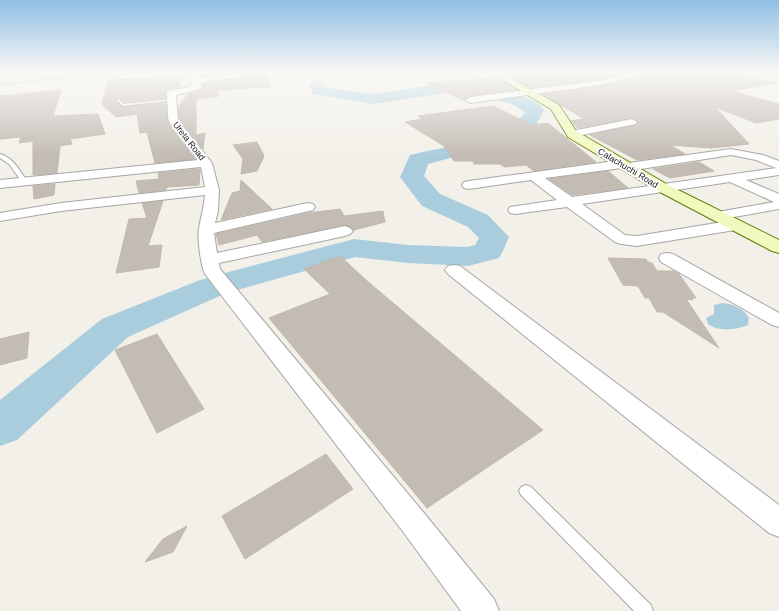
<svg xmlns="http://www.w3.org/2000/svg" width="779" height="611" font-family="Arial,sans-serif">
	<rect width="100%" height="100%" fill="#f2f0e8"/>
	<!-- water -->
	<path fill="#aacdde" d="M722 303C733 304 743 308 749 318L748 325C736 330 719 332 708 324L706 318 714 314V305Z"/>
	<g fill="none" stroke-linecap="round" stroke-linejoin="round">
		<!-- stream -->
		<g fill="#aacdde" fill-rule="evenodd">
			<polygon points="99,71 103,71 89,75 0,86 0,84 89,73"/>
			<polygon points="316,71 318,71 316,73 322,77 323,82 317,87 316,85 321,82 320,78 314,73"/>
		</g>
		<!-- river -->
		<g fill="#aacdde" fill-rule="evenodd">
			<polygon points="317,81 323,83 325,87 373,94 451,82 487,86 493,88 495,91 493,94 487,96 451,92 373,104 313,94 309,86 311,83"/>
			<path d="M506 92C519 95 536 98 544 110L536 125 520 137 488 148 428 164 424 176 440 194 488 215 509 237 503 251 499 258 468 266 408 263 355 257 241 289 226 291 224 294 128 337 17 440 0 446V400L102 319 200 280 212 277 215 278 217 275 354 239 408 245 467 247 475 245 479 238 468 227 422 206 400 177 410 155C439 148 510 137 525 112L512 104 500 101 498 97 500 93Z"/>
		</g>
	</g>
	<!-- building -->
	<g fill="#c3bcb5" stroke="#c3b8ab">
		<polygon points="206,71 269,71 270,87 256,88 255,87 217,91 219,96 196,99 196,135 205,133 203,149 179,119 178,107 189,93 202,90 202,84 238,78 243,76 238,72 203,76"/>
		<polygon points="550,71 632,71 599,80 531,88 511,76"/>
		<polygon points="652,71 721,71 776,83 731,91 779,104 779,119 756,123 715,107 749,144 712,148 670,145 685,154 637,160 590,135 636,125 638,121 632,118 578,128 571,121 584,119 543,94 599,86 650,74"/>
		<polygon points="181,76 179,87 167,90 166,98 124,102 119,98 116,99 122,107 166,103 168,123 195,159 155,163 147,132 140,133 137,114 116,117 102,104 108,80 117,78 122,80"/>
		<polygon points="496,78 516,90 470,96 465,101 425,83"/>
		<polygon points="61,90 53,116 98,114 105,134 70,139 72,144 60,146 57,173 33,175 33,141 19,143 21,137 0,139 0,96"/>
		<polygon points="493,106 532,125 548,123 596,162 534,171 526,165 505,167 500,164 474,164 473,161 454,161 444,146 405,122 422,119 418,116"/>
		<polygon points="257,142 264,156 257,171 241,174 243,159 233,145"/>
		<polygon points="699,162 714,171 670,178 653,169"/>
		<polygon points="200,169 199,185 167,187 166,190 139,193 136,181 159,179 158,173"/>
		<polygon points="608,171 628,188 572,195 549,179"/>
		<polygon points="241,180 272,209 221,220 232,193 240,191"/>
		<polygon points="55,184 54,195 34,199 33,186"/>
		<polygon points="163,201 148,246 162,245 159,267 116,273 129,219 147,218 142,203"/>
		<polygon points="340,209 344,216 383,211 385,222 354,230 345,225 262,242 257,235 219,245 216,234 308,213"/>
		<polygon points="340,256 366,280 543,430 427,508 269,318 330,294 304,269"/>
		<polygon points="608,258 646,259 648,262 652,263 657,271 674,271 679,274 696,298 692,298 693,300 686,299 719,348 663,312 657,312 649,298 645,298 638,286 623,285"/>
		<polygon points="29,332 27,358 0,365 0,339"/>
		<polygon points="157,334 204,409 157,433 115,350"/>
		<polygon points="326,454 353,489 245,559 222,516"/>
		<polygon points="187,526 173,552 145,562 163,539"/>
	</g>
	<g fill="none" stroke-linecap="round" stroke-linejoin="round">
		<!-- lane casing -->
		<g stroke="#a6a6a6" stroke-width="2">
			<g id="lane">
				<polygon points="117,99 119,99 123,104 173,99 175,100 122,106"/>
				<path d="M0 154C14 158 19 170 27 181L26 182H22L9 164 0 158Z"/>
				<polygon points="526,485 531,487 651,605 653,611 634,611 521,495 519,491 521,487"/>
			</g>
		</g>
		<!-- street casing -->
		<g stroke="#a6a6a6" stroke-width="2">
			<g id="street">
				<path d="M169 71H199L198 78 238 73 242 75 238 77 200 83 202 87 201 89 176 95 178 120 212 163 219 190 218 211 215 223 308 203 313 204 315 207 313 210 214 233 217 253 345 226 350 228 353 231 350 234 345 236 219 263 220 269 424 513 494 599 499 611H461L404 533 205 274C201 267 197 237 199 228 201 217 204 207 205 195L61 211 0 221V213L61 203 205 187 201 167 0 188V180L198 160 169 122 168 117 167 93 168 91 193 86 190 77 191 74 122 79 118 77 122 75Z"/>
				<polygon points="638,71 651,71 650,73 599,85 470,103 466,100 470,97 599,81"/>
				<polygon points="632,119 637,122 636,124 572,137 567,134 572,131"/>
				<path d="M731 149 763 155 779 161V175L746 180 779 194V209L717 220 712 219 710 216 712 213 774 202 730 182 582 204 625 235 637 236 735 220 740 222 743 225 740 228 735 230 637 246 621 244 615 242 567 207 515 214 510 213 508 210 510 207 557 200 531 180 469 189 464 188 462 185 464 182 469 181 622 160 628 163ZM731 155 756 160 776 168 572 197 545 178 622 168 628 171Z"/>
				<polygon points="667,253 673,254 779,313 779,327 772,325 661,262 659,258 661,254"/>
				<polygon points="454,265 460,266 779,505 779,537 769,533 448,274 445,270 448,266"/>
			</g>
		</g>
		<!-- secondary casing -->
		<g stroke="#627b06" stroke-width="2">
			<polygon id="secondary" points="488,71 498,71 559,105 576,131 668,185 779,240 779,253 772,251 658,191 568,137 551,109"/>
		</g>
		<!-- lane -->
		<use href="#lane" fill="#fff" fill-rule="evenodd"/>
		<!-- street -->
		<use href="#street" fill="#fff" fill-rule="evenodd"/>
		<!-- secondary -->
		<use href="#secondary" fill="#f0fabe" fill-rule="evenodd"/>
	</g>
	<!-- sky -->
	<linearGradient id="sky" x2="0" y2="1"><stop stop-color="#8fbee4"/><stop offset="0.46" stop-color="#f9f8f5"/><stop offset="1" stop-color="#f9f8f5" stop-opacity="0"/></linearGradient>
	<rect width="779" height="156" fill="url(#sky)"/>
	<g text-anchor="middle" stroke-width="4" stroke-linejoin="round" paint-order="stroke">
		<!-- far-street labels -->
		<g font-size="9" fill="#222" stroke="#fff">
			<text transform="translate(189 141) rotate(52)" y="3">Ureta Road</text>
			<text transform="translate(628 168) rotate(31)" y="3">Calachuchi Road</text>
		</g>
	</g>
</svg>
